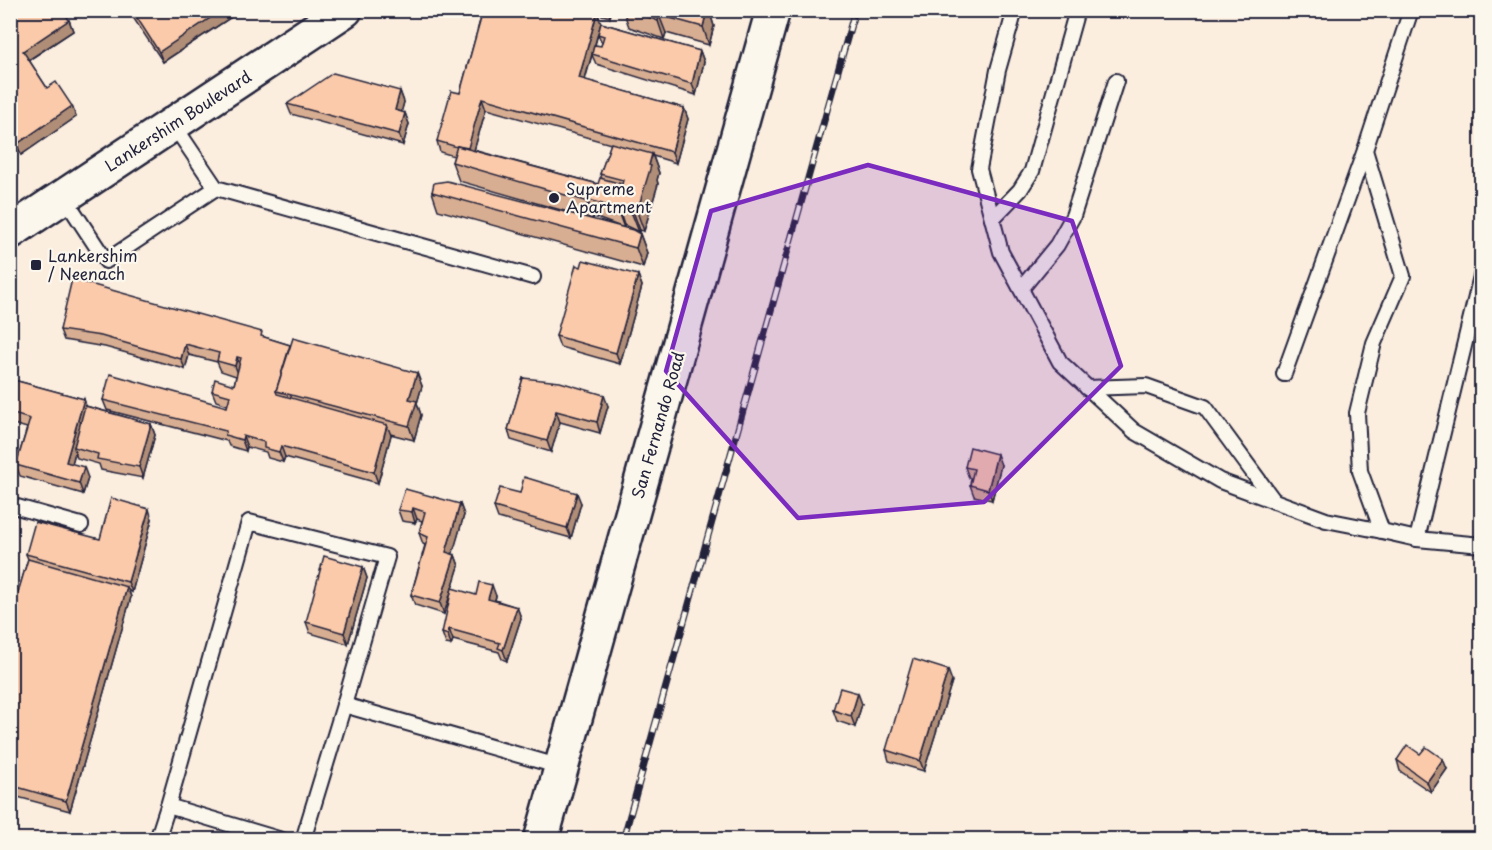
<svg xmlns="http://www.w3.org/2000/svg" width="1492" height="850" font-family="'Playpen Sans',sans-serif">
	<rect width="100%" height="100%" fill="#fbeedf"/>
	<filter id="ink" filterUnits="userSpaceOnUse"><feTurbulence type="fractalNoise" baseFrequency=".0167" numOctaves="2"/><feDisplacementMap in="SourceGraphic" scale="12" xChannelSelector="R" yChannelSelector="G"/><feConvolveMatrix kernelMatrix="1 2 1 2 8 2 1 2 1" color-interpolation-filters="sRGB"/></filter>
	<g filter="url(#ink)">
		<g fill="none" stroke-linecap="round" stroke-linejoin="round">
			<!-- lane casing -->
			<g stroke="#22223b" stroke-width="18">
				<g id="lane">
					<polyline points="1015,10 998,70 979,169 1001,252 1060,362 1134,431 1220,481 1326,520 1382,531"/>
					<polyline points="1411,10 1365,150 1403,276 1374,343 1357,413 1360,471 1382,531 1417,539 1482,545"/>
					<polyline points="216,188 533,277"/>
					<polyline points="64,197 106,261 216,188 173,124"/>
					<polyline points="992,219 1020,190 1032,171 1077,10"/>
					<polyline points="1021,289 1057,245 1073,216 1116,81"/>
					<polyline points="1284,374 1365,150"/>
					<polyline points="1087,388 1146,386 1205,407 1274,501"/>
					<polyline points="10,505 81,525"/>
					<polyline points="1417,539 1482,272"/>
					<polyline points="157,840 168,806"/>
					<polyline points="282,840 168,806 249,522 387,557 344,705 561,767"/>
					<polyline points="303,840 344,705"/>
				</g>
			</g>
			<!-- primary casing -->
			<g stroke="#22223b" stroke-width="38">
				<g id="primary">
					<polyline points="10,232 345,10"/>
					<polyline points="541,840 773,10"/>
				</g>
			</g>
			<!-- lane -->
			<use href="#lane" stroke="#fbf7ec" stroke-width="14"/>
			<!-- primary -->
			<use href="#primary" stroke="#fbf7ec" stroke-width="33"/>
			<!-- rail casing -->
			<g stroke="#22223b" stroke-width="7">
				<polyline id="rail" points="623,840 855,10"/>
			</g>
			<!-- rail -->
			<use href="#rail" stroke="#fbf7ec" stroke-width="4.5" stroke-dasharray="14" stroke-linecap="butt"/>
		</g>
		<!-- wall -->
		<g fill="#d8ae92" stroke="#22223b" stroke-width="1.5" fill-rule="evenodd">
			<polygon points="10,10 69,20 73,31 29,60 47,88 72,106 76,117 21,155 10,139"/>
			<polygon points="128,10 242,10 163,62"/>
			<path d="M483 10H612L610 17 598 14 601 23 700 51 704 62 696 95 596 64 592 55 585 80 684 108 688 119 676 163 653 156 659 173 657 180 658 184 644 231 640 230 639 232 624 225V228L594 217 593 219 459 181 452 162 454 156 440 152 437 141 460 93ZM598 34 602 43 601 46 595 45ZM486 109 611 144 600 174 602 179 598 184 474 150Z"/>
			<polygon points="623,10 709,10 714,26 709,45 666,33 664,39 629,27"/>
			<polygon points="400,91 404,102 401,112 405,113 409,124 403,145 291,114 287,104"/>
			<polygon points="432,192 640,234 647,253 643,267 438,210"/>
			<polygon points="638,275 642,286 620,364 560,347 556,336"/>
			<polygon points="60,330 264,337 290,345 417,373 422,386 417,403 421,415 414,440 390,434 391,435 378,483 285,457 283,462 268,458 266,452 247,447 246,451 229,446 227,441 107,410 103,400 227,407 228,405 216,401 212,391 234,385 236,376 221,371 217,362 189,355 185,369 105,347 64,340"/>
			<polygon points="523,378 608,406 600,433 560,422 551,452 511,440 508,430"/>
			<polygon points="10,379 84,399 86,406 151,424 155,435 143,478 101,470 99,464 77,458 75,452 72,464 88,478 83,494 20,476 16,465 27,428 10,423"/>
			<polygon points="1001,465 992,500 974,496 970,485 971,478 969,478 965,467"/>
			<polygon points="520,493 581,503 571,538 498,518 494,507"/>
			<polygon points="460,504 464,515 452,554 455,555 459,566 444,614 415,605 411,595 425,545 423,544 419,533 422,521 417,519 415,523 402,521 398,510"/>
			<polygon points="152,519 132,592 129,591 131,597 70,811 10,795 10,610 16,599 28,559 26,554 100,539"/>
			<polygon points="363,567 367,578 348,644 310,633 306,622"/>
			<polygon points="476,595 496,596 495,600 517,607 521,618 507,661 502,659 499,652 453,640 451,645 446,644 442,633"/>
			<polygon points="952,681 924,771 889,761 886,750"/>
			<polygon points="862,704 855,727 837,721 833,710"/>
			<polygon points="1397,760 1447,769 1431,792 1400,771"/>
		</g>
		<!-- shaded-wall -->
		<g fill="#b08d77" stroke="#22223b" stroke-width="1.5">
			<polygon points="85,10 92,10 86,14"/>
			<polygon points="222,10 242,10 163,62 159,52"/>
			<polygon points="608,10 612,10 610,17"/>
			<polygon points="707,10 709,10 714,26 709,45 703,27"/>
			<polygon points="597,13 601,23 582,89 579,78"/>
			<polygon points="659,15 666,33 664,39 658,21"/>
			<polygon points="69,20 73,31 27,61 23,51"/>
			<polygon points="700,51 704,62 696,95 692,84"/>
			<polygon points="400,91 404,102 399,121 395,110"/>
			<polygon points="482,98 486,109 471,161 467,150"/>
			<polygon points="72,106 76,117 21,155 17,144"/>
			<polygon points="684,108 688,119 676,163 672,152"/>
			<polygon points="405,113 409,124 403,145 399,134"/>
			<polygon points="652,154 659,173 657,180 658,184 644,231 637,212"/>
			<polygon points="587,199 594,217 593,219 586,201"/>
			<polygon points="618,207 624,225 624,228 617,209"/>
			<polygon points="633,211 640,230 639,232 632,214"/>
			<polygon points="640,234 647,253 643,267 636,248"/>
			<polygon points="638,275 642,286 620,364 616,353"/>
			<polygon points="185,344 189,355 185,369 181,359"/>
			<polygon points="11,346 15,357 10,371 10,347"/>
			<polygon points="237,357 241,368 239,376 235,366"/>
			<polygon points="417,373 422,386 417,403 421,415 414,440 409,426 409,399"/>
			<polygon points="604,395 608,406 600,433 597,422"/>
			<polygon points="84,399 87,410 74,447 75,452 70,472 66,462"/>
			<polygon points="556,411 560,422 551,452 547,441"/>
			<polygon points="151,424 155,435 143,478 139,467"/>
			<polygon points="387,425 391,435 378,483 374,472"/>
			<polygon points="243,436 247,447 246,451 242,440"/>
			<polygon points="281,446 285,457 283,462 279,452"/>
			<polygon points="997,454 1001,465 992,500 988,490"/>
			<polygon points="84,467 88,478 83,494 79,483"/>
			<polygon points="577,493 581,503 571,538 567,528"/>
			<polygon points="460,504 464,515 450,563 446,552"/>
			<polygon points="413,508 417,519 415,523 412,512"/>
			<polygon points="149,509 152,519 132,592 128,582"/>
			<polygon points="455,555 459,566 444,614 440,603"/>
			<polygon points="363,567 367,578 348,644 344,633"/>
			<polygon points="492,585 496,596 492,609 488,599"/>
			<polygon points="127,587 131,597 70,811 66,801"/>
			<polygon points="517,607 521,618 507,661 503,650"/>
			<polygon points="449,629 453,640 451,645 448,635"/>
			<polygon points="948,670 952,681 924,771 920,761"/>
			<polygon points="858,693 862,704 855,727 851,716"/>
			<polygon points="1443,759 1447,769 1431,792 1427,782"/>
		</g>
		<!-- building -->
		<g fill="#fbcaaa" stroke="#22223b" stroke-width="1.5">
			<polygon points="10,10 63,10 69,20 23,51 47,88 56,82 72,106 17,144 10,134"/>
			<polygon points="132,10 222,10 159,52"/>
			<polygon points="483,10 590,10 597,13 579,78 684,108 672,152 482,98 468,148 457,146 457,147 437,141 451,91 460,93"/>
			<polygon points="629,10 707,10 703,27 659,15 658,21"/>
			<polygon points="601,23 700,51 692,84 592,54 594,45 601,46 604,36 598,34"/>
			<polygon points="333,73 400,91 395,110 405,113 399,134 287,104"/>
			<polygon points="611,143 652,154 649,165 651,166 637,212 633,211 632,214 618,207 617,209 587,199 586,201 452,162 457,146 598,184 600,178 622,184 623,180 600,174"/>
			<polygon points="447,181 633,230 640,234 636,248 432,192 434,183"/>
			<polygon points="583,260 638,275 616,353 556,336 576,265 581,267"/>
			<polygon points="72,279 262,332 261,336 290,345 276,391 277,394 387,425 374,472 281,446 279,452 264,448 264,442 243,436 242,440 225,435 226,431 103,400 110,374 227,407 230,396 212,391 215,379 234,385 241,358 237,357 235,366 217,361 219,353 185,344 181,359 101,336 60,330"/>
			<polygon points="293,338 417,373 409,399 417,401 409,426 276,391"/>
			<polygon points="523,378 560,382 604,395 597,422 556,411 547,441 508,430"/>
			<polygon points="10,379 84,399 66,462 84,467 79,483 16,465 30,419 10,413"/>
			<polygon points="85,406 151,424 139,467 97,459 98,454 74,447"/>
			<polygon points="970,447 997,454 988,490 970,485 974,469 965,467"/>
			<polygon points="524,477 577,493 567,528 494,507 500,488 520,493"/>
			<polygon points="405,489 460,504 446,552 455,555 440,603 411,595 428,537 419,533 425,512 413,508 412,512 398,510"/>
			<polygon points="111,498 149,509 128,582 26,554 35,522 100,539"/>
			<polygon points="324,556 363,567 344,633 306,622"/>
			<polygon points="28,559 127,587 66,801 10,785 10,610 13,598 16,599"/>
			<polygon points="479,582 492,585 488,599 517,607 503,650 498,648 500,643 449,629 448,635 442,633 452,588 476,595"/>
			<polygon points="913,659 948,670 920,761 886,750"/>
			<polygon points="840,688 858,693 851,716 833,710"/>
			<polygon points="1407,745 1420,754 1426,747 1443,759 1427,782 1397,760"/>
		</g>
	</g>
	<!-- marked area -->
	<path fill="#7b2cbf" fill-opacity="0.2" stroke="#7b2cbf" stroke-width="4.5" stroke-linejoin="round" d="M868 165 1072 221 1121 366 984 502 798 518 666 371 711 211Z"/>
	<!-- markers -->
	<g fill="#22223b" stroke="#fbf7ec" stroke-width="2">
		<circle cx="554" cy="198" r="6"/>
		<rect x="30" y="259" width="12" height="12" rx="3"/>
	</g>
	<g text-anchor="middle" stroke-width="4.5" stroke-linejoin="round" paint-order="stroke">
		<!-- street labels -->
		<g font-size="16" fill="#22223b" stroke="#fbf7ec">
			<text transform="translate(178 121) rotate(-33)" y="6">Lankershim Boulevard</text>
			<text transform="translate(658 425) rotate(-74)" y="6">San Fernando Road</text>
		</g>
		<!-- poi labels -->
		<g font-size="16" fill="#22223b" stroke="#fbf7ec" text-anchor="start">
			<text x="566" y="195">Supreme<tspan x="566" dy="18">Apartment</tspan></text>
			<text x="48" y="262">Lankershim<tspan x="48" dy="18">/ Neenach</tspan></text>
		</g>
	</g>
	<!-- margin -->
	<rect width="1492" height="850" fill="none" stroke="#fbf7ec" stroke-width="36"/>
	<rect x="18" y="18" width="1456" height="814" fill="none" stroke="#22223b" stroke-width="2" filter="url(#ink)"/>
</svg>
